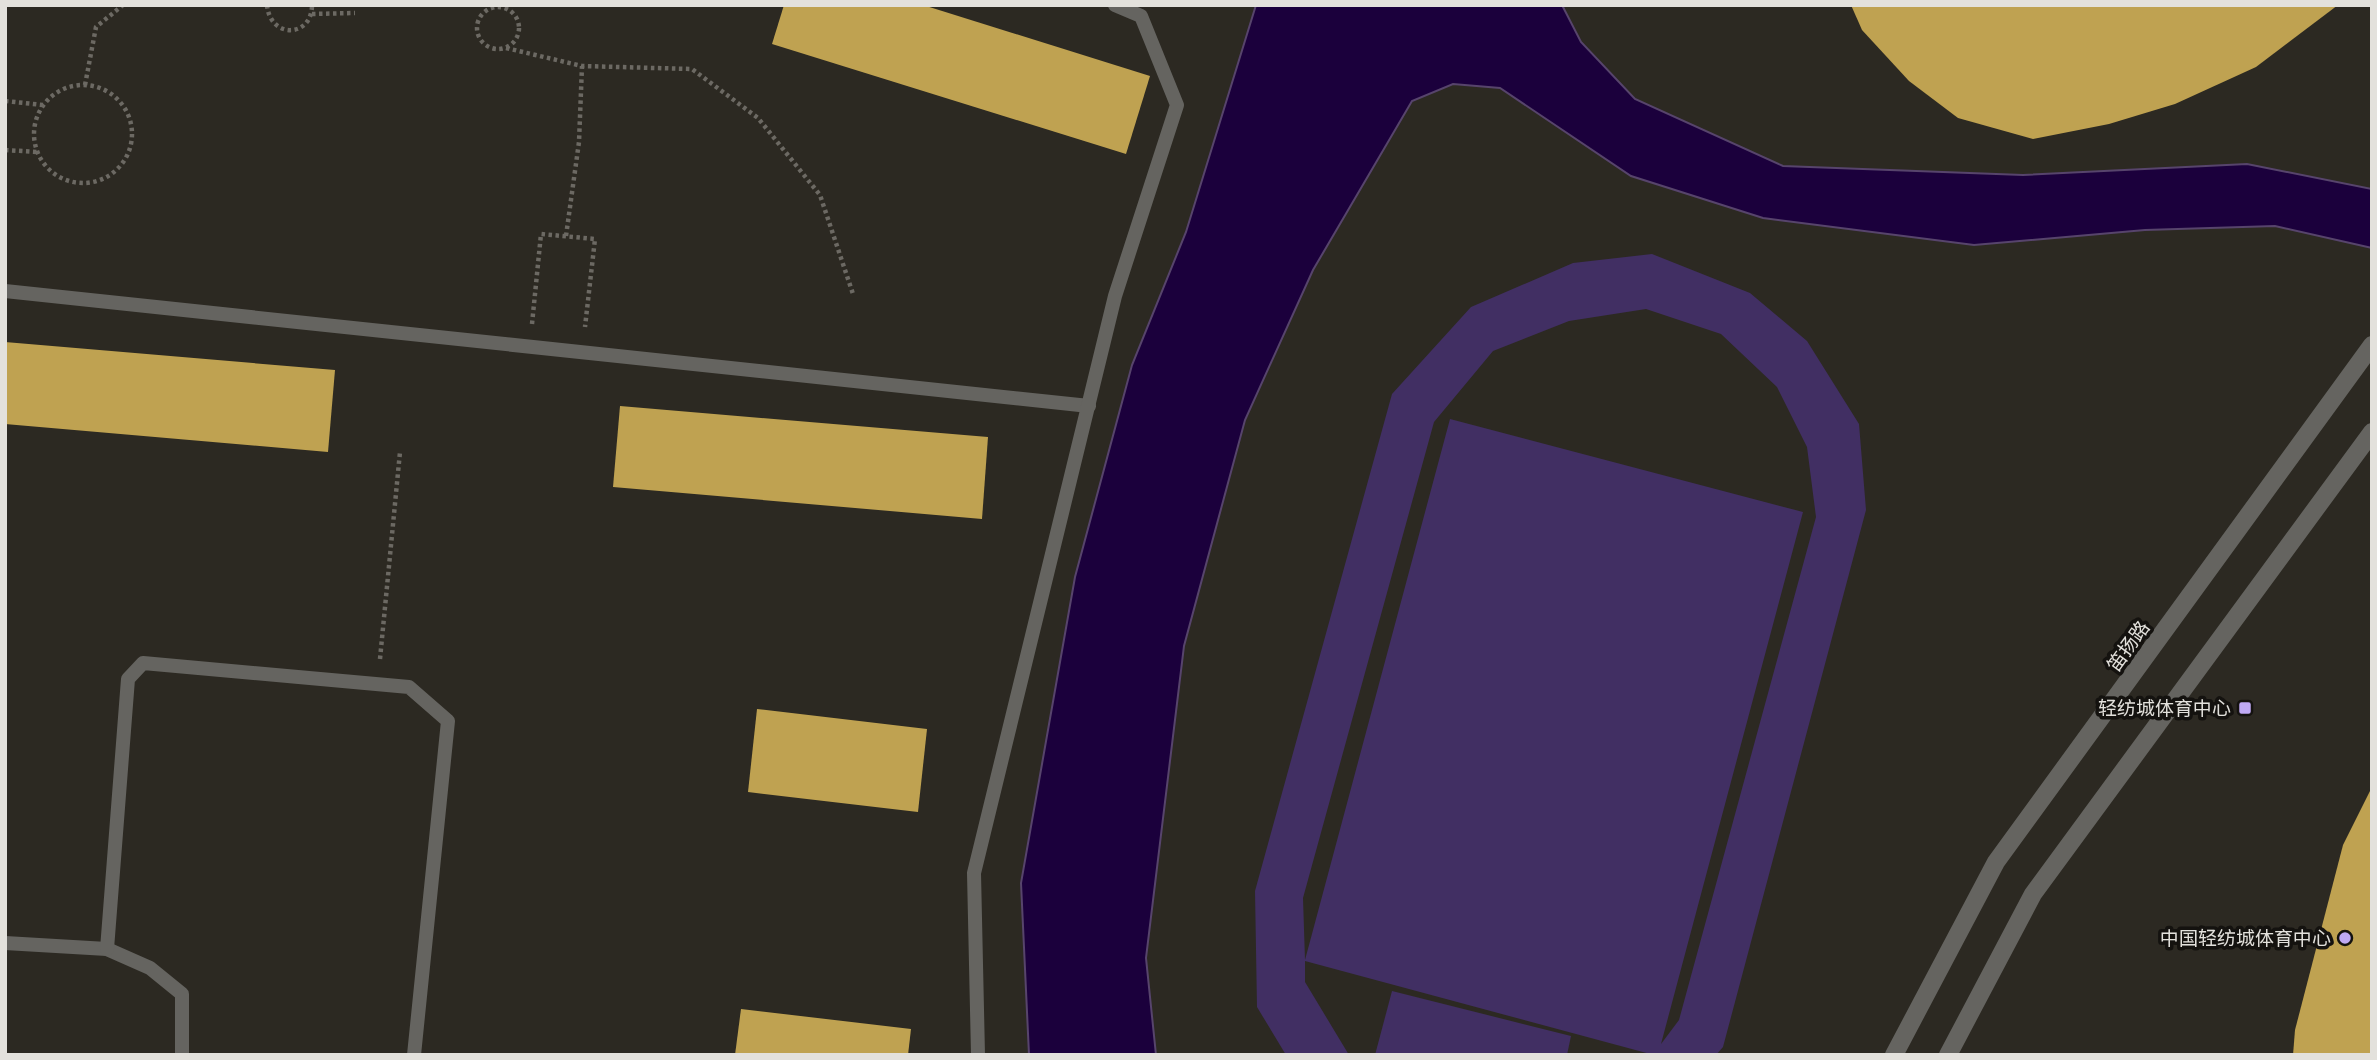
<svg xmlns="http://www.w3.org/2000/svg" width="2377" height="1060" font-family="Mulish,'Noto Sans SC',sans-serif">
	<rect width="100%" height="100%" fill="#2c2922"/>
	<!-- green -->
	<g fill="#412f63" fill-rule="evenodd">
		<path d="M1652 254 1750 293 1807 341 1859 424 1866 510 1723 1047 1716 1055H1654L1305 961V982L1349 1055H1286L1257 1007 1255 891 1392 394 1471 307 1573 263ZM1646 309 1721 334 1777 387 1807 447 1816 517 1679 1020 1661 1044 1803 512 1450 419 1305 960 1303 898 1434 422 1493 351 1569 321Z"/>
		<polygon points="1392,991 1571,1036 1567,1055 1375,1055"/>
	</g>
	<!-- water -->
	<polygon fill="#1b003c" stroke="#57446c" stroke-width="2" points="1256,5 1562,5 1581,42 1635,99 1783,166 2023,175 2247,164 2372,189 2372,248 2275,226 2145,230 1974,245 1763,218 1631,176 1500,88 1453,84 1412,101 1313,270 1245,420 1184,646 1146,958 1156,1055 1029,1055 1021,883 1075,577 1132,365 1186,232"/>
	<!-- building -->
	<g fill="#bfa251">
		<polygon points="784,5 923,5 1150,76 1126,154 772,44"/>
		<polygon points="1851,5 2338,5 2256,67 2175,104 2109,124 2033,139 1958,118 1909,81 1862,30"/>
		<polygon points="5,342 335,370 328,452 5,424"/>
		<polygon points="620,406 988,437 982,519 613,487"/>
		<polygon points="757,709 927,729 918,812 748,792"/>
		<polygon points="2372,787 2372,1055 2293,1055 2295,1030 2343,845"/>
		<polygon points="741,1009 911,1029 908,1055 735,1055"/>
	</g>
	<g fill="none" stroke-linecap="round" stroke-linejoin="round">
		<!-- path -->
		<g stroke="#6c6963" stroke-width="4.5" stroke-dasharray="3.5 3.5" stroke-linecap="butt">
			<path d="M267 5C270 39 312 38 312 5"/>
			<circle cx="498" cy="28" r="21"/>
			<polyline points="312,14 355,13"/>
			<polyline points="506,48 582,66 692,69 758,118 820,195 853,294"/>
			<polyline points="85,85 96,27 123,5"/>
			<circle cx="83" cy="134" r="49"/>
			<polyline points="5,101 43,105"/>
			<polyline points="5,150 38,152"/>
			<polyline points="566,236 579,142 582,66"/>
			<polyline points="532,324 541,234 595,239 585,327"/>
			<polyline points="380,659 400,452"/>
		</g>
		<!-- service -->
		<g stroke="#656460" stroke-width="14">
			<polyline points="5,291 1089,406"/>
			<polyline points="5,943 107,949 150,968 182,994 182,1055"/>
			<polyline points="107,949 128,679 143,663 409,687 448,721 414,1055"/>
			<polyline points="978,1055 974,873 1115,296 1177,105 1141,16 1115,5"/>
		</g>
		<!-- tertiary -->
		<g stroke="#656460" stroke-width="18">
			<polyline points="1894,1055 1996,862 2372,345"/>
			<polyline points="1948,1055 2033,894 2372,432"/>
		</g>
	</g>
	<!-- markers -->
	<g fill="#bfa9f4" stroke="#14120f" stroke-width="2.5">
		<rect x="2238" y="701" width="14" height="14" rx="3.5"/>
		<circle cx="2345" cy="938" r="7"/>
	</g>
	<g text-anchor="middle" stroke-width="7" stroke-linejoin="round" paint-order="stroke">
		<!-- street labels -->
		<g font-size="19" fill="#e3e1dc" stroke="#14120f">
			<text transform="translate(2128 646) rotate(-54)" y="7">笛扬路</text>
		</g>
		<!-- poi labels -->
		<g font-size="19" fill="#e3e1dc" stroke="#14120f" text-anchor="end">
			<text x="2231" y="715">轻纺城体育中心</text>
			<text x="2331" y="945">中国轻纺城体育中心</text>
		</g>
	</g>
	<!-- border -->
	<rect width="2377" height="1060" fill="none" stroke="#e3e1dc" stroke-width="14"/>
</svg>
